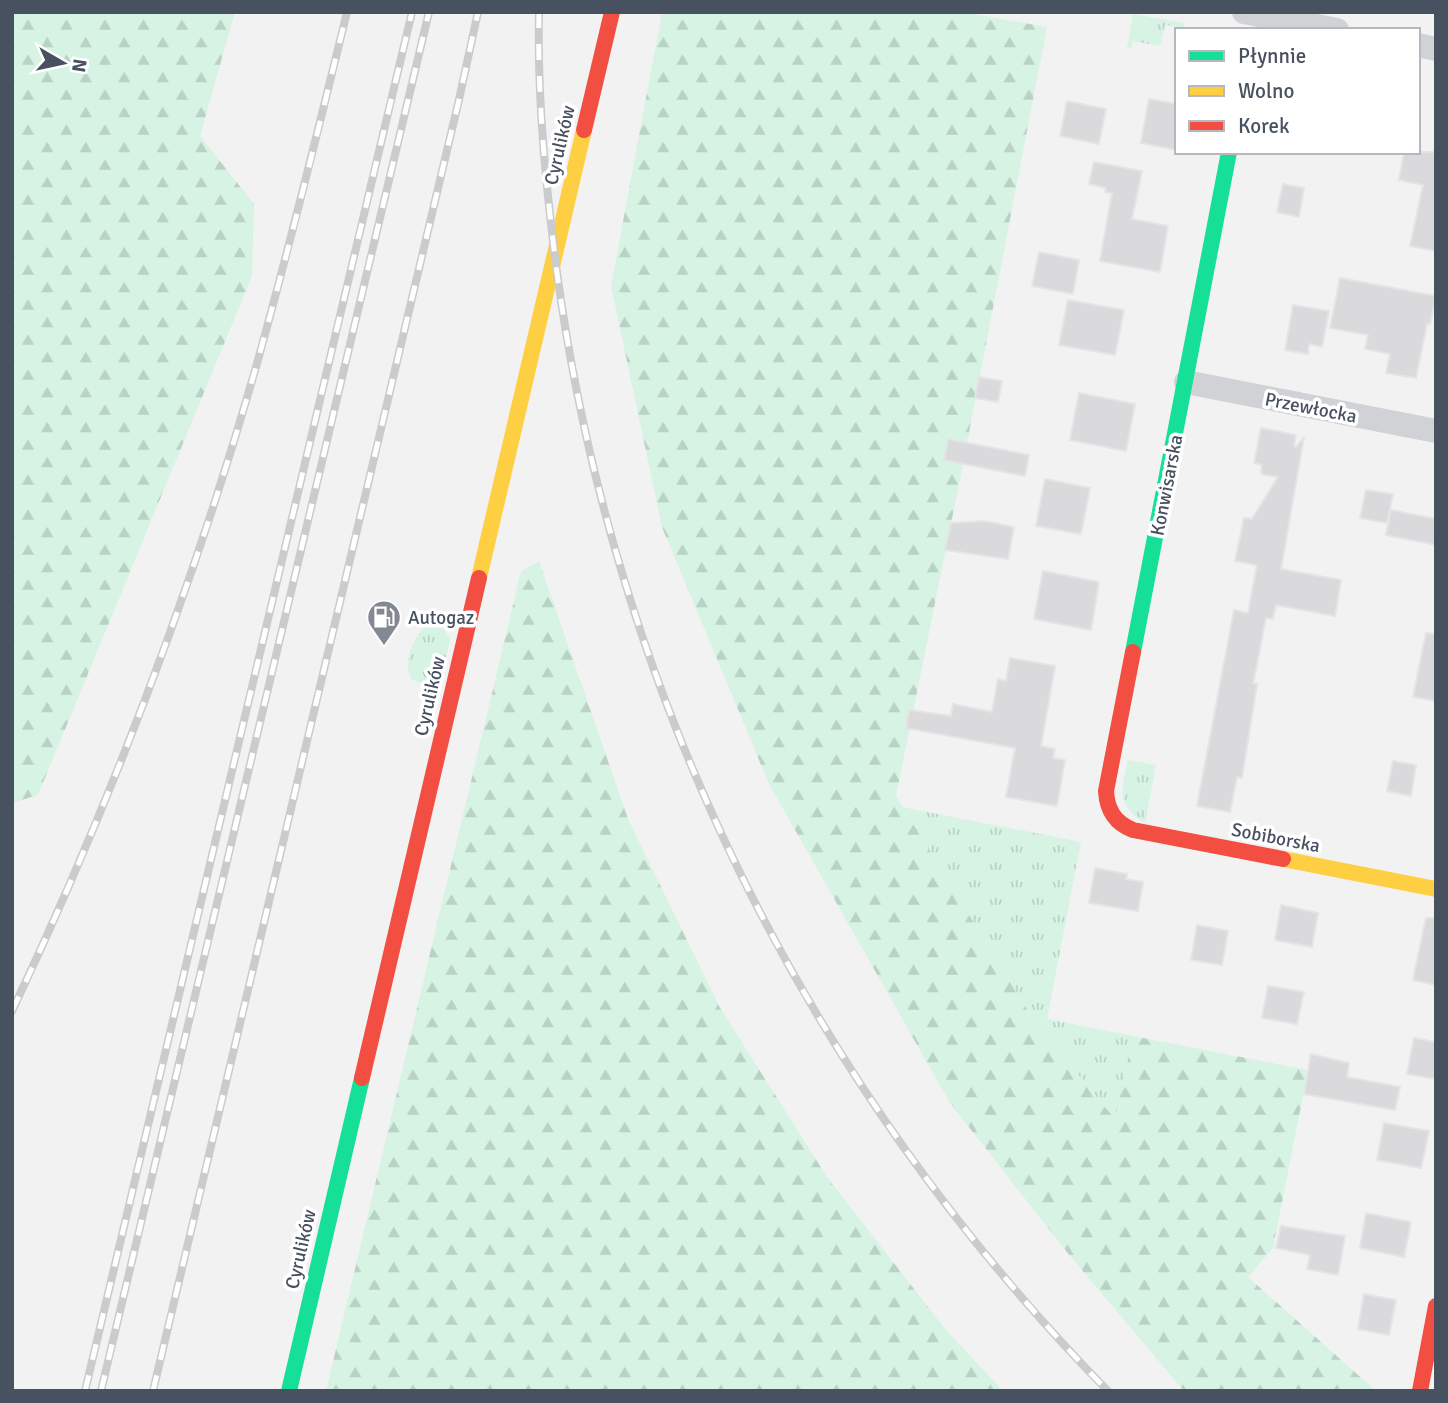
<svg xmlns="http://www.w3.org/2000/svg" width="1448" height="1403" font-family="Signika,sans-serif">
	<defs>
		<pattern id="grass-tufts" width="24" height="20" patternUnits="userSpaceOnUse" patternTransform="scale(1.75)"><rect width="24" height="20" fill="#d6f3e4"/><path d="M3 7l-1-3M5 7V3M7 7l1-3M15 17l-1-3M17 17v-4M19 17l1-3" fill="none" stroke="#b9d2c6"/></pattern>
		<pattern id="forest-firs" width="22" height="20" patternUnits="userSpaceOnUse" patternTransform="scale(1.75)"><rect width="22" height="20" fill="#d6f3e4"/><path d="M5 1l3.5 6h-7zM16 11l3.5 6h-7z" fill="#b9d2c6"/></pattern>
	</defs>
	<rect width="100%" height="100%" fill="#f3f2f2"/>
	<!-- grass -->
	<g fill="url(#grass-tufts)">
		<polygon points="1133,14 1184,23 1184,28 1165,25 1160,46 1133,41 1131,49 1127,48"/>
		<path d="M432 622 442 626 450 640 441 680 425 685 411 679C402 662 415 629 432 622Z"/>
		<path d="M1128 760 1156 765 1145 823C1116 804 1121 791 1128 760Z"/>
		<polygon points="902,807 1081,842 1047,1019 1133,1036 1116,1120 1036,1024"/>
	</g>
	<!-- forest -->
	<g fill="url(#forest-firs)">
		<polygon points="12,12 235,12 200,136 254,204 252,276 38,795 12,803"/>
		<polygon points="662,12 962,12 1047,27 967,443 949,439 944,460 963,464 896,796 1036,1024 1115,1119 1133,1036 1308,1070 1273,1248 1248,1277 1376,1391 1184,1391 1070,1256 950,1103 769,784 662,527 611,286"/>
		<polygon points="539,561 628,819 719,1006 827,1177 946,1330 1003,1391 326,1391 521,571"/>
	</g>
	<!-- building -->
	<g fill="#dadadd" stroke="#e4e4e5" stroke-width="2">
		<polygon points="1149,99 1177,104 1177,150 1141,143"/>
		<polygon points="1067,101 1106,109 1099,144 1060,136"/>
		<polygon points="1404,152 1436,152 1436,251 1410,246 1423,185 1399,180"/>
		<polygon points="1094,162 1142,171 1132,219 1168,226 1160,272 1100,261 1112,193 1105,192 1106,188 1089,184"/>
		<polygon points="1283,184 1304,188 1299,217 1277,212"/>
		<polygon points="1039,252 1079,260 1073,294 1032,286"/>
		<polygon points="1340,278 1436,296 1430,324 1427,324 1416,378 1386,373 1390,354 1365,349 1368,335 1330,328"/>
		<polygon points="1068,300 1124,310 1115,355 1059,345"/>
		<polygon points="1293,305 1329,311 1322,347 1309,344 1308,354 1285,350"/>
		<polygon points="979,377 1002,381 998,402 975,398"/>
		<polygon points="1079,393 1135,404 1126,451 1070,440"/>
		<polygon points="1261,428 1296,435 1294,446 1296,447 1304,437 1281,569 1341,580 1335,616 1276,605 1273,619 1266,618 1253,684 1257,684 1242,778 1237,777 1230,812 1197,806 1234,610 1248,613 1257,565 1235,561 1244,518 1252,519 1278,477 1261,474 1262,465 1254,463"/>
		<polygon points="948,439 1029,455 1025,476 944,460"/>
		<polygon points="1045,479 1090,488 1081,534 1036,526"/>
		<polygon points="1366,490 1393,494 1387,523 1360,518"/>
		<polygon points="1391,510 1436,519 1436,545 1386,535"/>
		<polygon points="984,521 1014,527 1008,559 945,550 951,523"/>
		<polygon points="1043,571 1099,582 1091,630 1034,619"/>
		<polygon points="1426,633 1436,634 1436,701 1413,697"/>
		<polygon points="1010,658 1055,666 1041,746 1055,749 1053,758 1065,760 1057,806 1006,797 1015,748 906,728 909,710 951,716 953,704 992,712 998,679 1006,681"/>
		<polygon points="1393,761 1416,765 1411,796 1387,791"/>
		<polygon points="1095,868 1127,874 1126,879 1143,882 1138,911 1089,903"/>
		<polygon points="1281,905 1318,913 1312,947 1275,940"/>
		<polygon points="1426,918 1436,918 1436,985 1413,980"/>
		<polygon points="1197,925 1228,931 1222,965 1191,960"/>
		<polygon points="1268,986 1304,992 1297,1024 1262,1018"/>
		<polygon points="1414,1038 1436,1042 1436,1079 1407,1074"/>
		<polygon points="1311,1054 1349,1063 1347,1077 1400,1087 1395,1110 1304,1094"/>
		<polygon points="1384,1123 1429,1131 1421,1168 1377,1160"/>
		<polygon points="1366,1213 1411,1222 1404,1257 1360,1248"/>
		<polygon points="1281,1226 1345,1236 1338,1275 1307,1269 1310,1255 1276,1248"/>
		<polygon points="1364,1294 1396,1300 1389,1335 1358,1329"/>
	</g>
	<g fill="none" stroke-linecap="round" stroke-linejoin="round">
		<!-- street -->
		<g stroke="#d0d2d5" stroke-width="24">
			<polyline points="1244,12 1337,30"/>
			<polyline points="1418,45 1436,49"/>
			<polyline points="1186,382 1436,431"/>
		</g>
		<!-- fast -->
		<g stroke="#16e098" stroke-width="16">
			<polyline points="1133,652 1229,152"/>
			<polyline points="289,1391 362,1078"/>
		</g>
		<!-- slow -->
		<g stroke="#ffcf43" stroke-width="16">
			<polyline points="479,578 584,130"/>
			<polyline points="1283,859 1436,889"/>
		</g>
		<!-- jam -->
		<g stroke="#f24e42" stroke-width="16">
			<polyline points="584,130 612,12"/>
			<path d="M1133 652 1106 791C1107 810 1115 823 1133 830L1283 859"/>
			<polyline points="362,1078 479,578"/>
			<polyline points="1420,1391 1436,1306"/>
		</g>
		<!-- rail casing -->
		<g stroke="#c9cbcd" stroke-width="8">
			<g id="rail">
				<path d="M539 12C537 99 546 187 557 273 615 697 808 1085 1108 1391"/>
				<path d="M12 1011C110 804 193 587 256 367 289 249 318 131 347 12"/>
				<polyline points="85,1391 412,12"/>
				<polyline points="101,1391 429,12"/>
				<polyline points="153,1391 458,104 478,12"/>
			</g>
		</g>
		<!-- rail -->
		<use href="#rail" stroke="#fff" stroke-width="5" stroke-dasharray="16" stroke-linecap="butt"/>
	</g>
	<!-- icons -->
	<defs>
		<g id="fuel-pin" transform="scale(1.75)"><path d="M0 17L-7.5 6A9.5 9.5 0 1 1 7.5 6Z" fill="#838993" stroke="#fff"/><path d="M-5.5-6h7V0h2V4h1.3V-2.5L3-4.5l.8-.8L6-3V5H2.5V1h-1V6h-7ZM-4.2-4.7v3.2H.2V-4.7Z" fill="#fff"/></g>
	</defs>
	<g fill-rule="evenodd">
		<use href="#fuel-pin" x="384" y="617"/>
	</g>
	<g text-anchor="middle" stroke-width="7" stroke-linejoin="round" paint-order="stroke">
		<!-- street labels -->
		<g font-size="19" fill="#475160" stroke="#fff">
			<text transform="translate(559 145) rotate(-77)" y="7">Cyrulików</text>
			<text transform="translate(1311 407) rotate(11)" y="7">Przewłocka</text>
			<text transform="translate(1166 485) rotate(-79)" y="7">Konwisarska</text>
			<text transform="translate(429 696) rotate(-77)" y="7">Cyrulików</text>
			<text transform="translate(1276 837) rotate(11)" y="7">Sobiborska</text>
			<text transform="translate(300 1249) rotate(-77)" y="7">Cyrulików</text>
		</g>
		<!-- poi labels -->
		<g font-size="19" fill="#475160" stroke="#fff" text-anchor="start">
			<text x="408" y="624">Autogaz</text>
		</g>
	</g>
	<!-- border -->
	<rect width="1448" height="1403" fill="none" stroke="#475160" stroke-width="28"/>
	<!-- legend -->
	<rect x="1175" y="28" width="245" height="126" fill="#ffffff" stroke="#b5b9bf" stroke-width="2"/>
	<rect x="1189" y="51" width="35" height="10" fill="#16e098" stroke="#b5b9bf" stroke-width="2"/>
	<text x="1238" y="63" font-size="21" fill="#475160">Płynnie</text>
	<rect x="1189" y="86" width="35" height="10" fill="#ffcf43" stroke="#b5b9bf" stroke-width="2"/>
	<text x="1238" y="98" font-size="21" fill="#475160">Wolno</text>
	<rect x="1189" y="121" width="35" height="10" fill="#f24e42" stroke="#b5b9bf" stroke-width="2"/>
	<text x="1238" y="133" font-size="21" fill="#475160">Korek</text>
	<!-- north arrow -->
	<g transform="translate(63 63) rotate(99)" stroke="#ffffff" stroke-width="5" paint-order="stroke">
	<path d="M0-5L12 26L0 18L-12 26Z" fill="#475160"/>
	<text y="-10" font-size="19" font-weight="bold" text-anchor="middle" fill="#475160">N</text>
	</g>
</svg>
